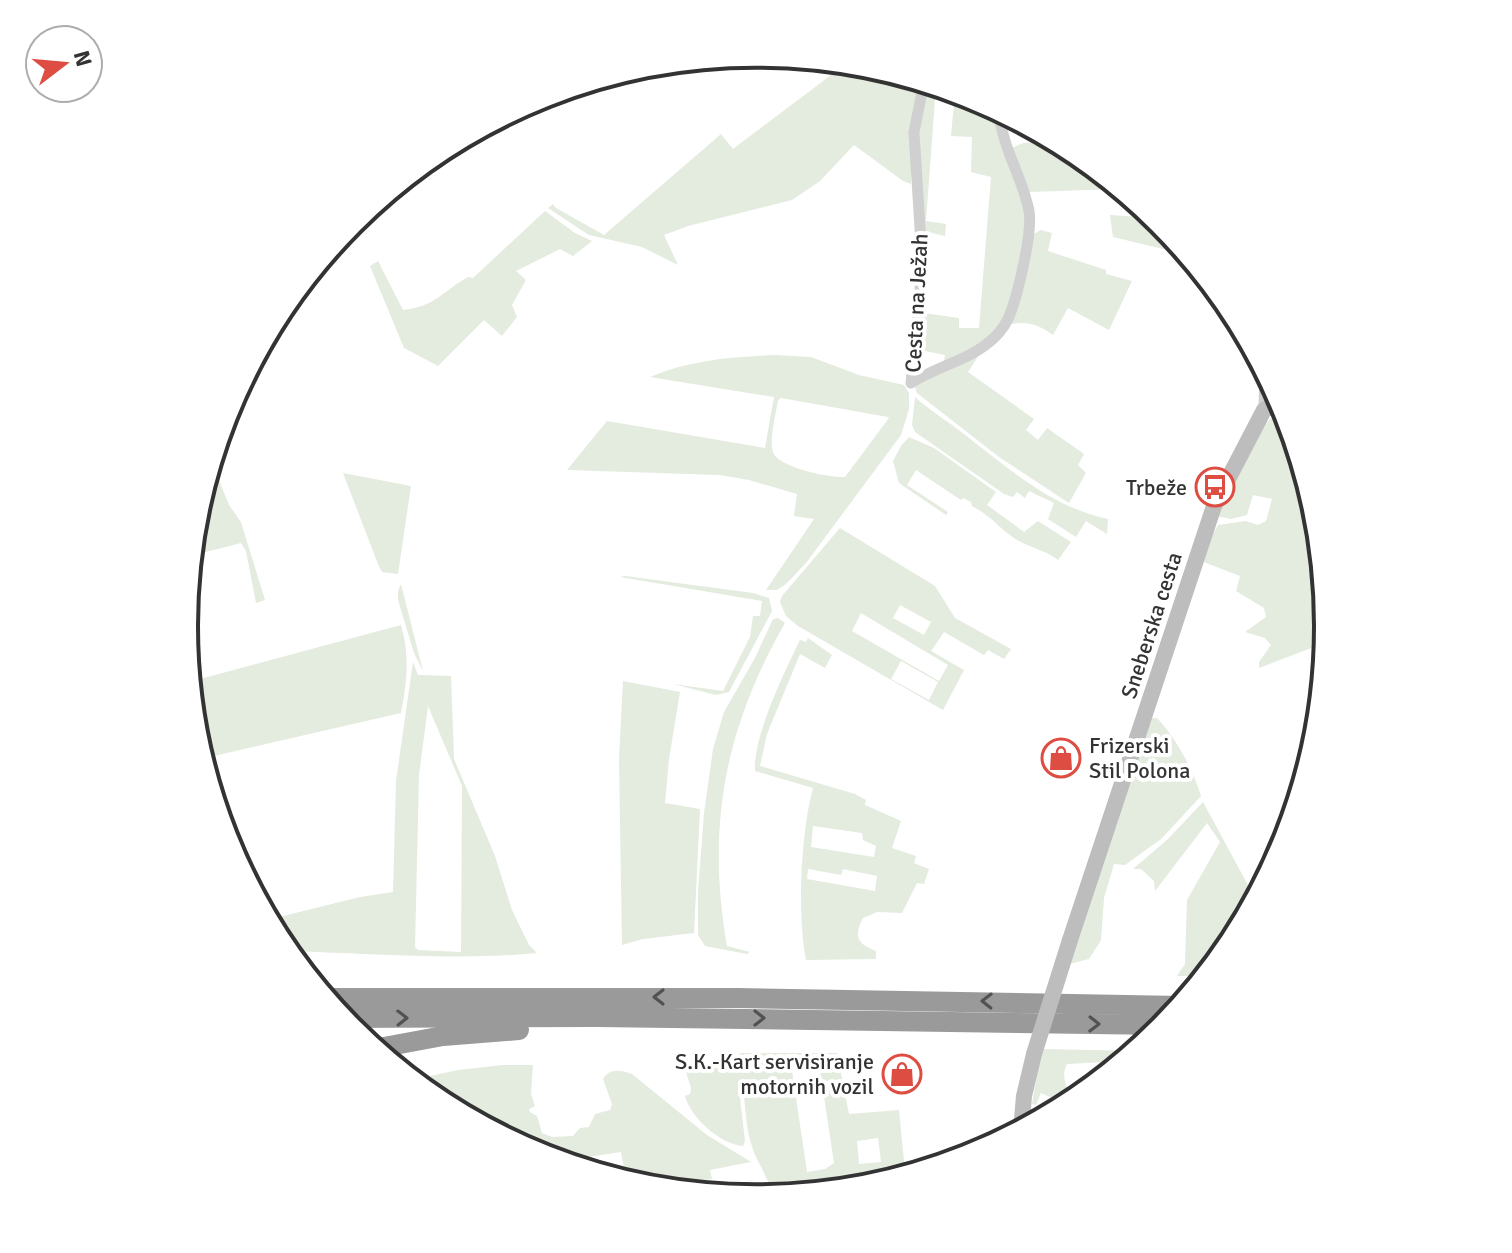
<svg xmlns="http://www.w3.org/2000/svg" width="1512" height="1253" font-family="Signika,sans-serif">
	<rect width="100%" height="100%" fill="#fff"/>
	<!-- green -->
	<g fill="#e4ebdf" fill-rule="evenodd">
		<polygon points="847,63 868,65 920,81 911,135 911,184 903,181 854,145 820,181 792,200 688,226 664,235 678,265 642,247 589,235 548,208 553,204 556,208 604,235 721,134 733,149"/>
		<polygon points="925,83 936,86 926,221 946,224 945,236 928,232 922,237 919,121"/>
		<polygon points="955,91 976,98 995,108 1029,217 1012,300 994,335 970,350 944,361 945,355 915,349 923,313 959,318 959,328 979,328 991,177 971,172 972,137 951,136"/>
		<polygon points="1054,140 1074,151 1121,189 1027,192 1009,149 1023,143"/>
		<path d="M545 211 575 233 592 241 573 256 560 249 516 271 526 280 512 305 517 317 502 336 484 320 438 366 404 348 370 266 378 261 403 310C437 306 441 292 468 277L473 278Z"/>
		<polygon points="1110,215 1156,218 1188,255 1113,237"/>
		<path d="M1041 230 1052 233 1048 251 1106 270V274L1132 281 1109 330 1068 308 1053 335C1039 325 1028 321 1012 324L1030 236Z"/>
		<path d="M776 355 811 357 859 375 904 385 909 393V409L901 435 806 563 786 584 777 590H766L814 519 794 516 797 494 749 480 720 475 567 470 607 421 765 448 774 397 650 377C690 360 733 357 776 355ZM781 398 888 417 889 418 845 477C830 478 777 467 773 452 769 438 776 414 778 400Z"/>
		<polygon points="979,355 968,372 1034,419 1026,430 1038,440 1047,428 1084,454 1078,465 1086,473 1069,503 999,457 917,393 915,388 920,379"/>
		<path d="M915 397C929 410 945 419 960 431 1006 466 1050 507 1108 519L1107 534 1086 521 1076 537 1048 519 1054 503 1029 491 1025 498 1017 492 1013 497 1004 494 915 432 912 425Z"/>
		<path d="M1283 408 1318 515 1322 562 1320 588 1325 587 1328 627 1327 642 1259 668V662L1271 645 1265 638 1245 632 1266 617 1264 608 1236 591 1240 576 1201 561 1211 531 1214 532 1218 525 1246 521 1258 525 1266 521 1272 499 1253 495 1247 515 1231 519 1216 516C1234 479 1249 432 1283 408Z"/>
		<path d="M909 437 934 448 996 492 987 505 1024 532 1038 521 1071 542 1058 560C1049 552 1032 548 1019 541 1000 530 993 517 972 506L971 502 963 498 961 500 916 470 907 485 948 512 946 515 899 483 893 461 901 446Z"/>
		<polygon points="211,460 229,505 241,522 265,600 256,603 246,551 241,543 190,556 195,514"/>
		<polygon points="343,473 411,486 398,574 382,572 378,564"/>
		<path d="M840 528 935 586 955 618 1011 649 1004 659 988 650 984 655 944 632 931 651 964 670 943 710 798 626 786 616 780 602 782 596ZM900 605 931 622 924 635 893 618ZM861 613 948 665 939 681 852 631ZM901 661 938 682 929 700 891 679Z"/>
		<polygon points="625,576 753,593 769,598 772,611 729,692 716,695 673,684 723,691 750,637 753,616 760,616 762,601 620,577"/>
		<polygon points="401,584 423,671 414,653 398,600 398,591"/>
		<path d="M778 618 785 623C725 728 706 826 727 946L750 952 747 954 705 946 698 935V891L704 813 713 749 724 712 755 658 773 619Z"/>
		<path d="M401 625C410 658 407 679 401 713L201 759 194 738 189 682Z"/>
		<path d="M808 638 832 655 825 668 800 654 767 734 760 766 855 794 866 800 865 805 901 821 892 848 916 856 914 863 929 869 924 884 917 883 902 913 877 912 863 918C853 937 858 944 876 951V959L806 960C797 915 801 832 813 788L755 771C753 736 785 671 800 640L806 642ZM813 826 862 833 863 840 876 846 874 857 811 847ZM808 869 841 875 843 869 877 876 875 891 807 879Z"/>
		<path d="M413 662 418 675 451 676 454 759 495 856 512 910 529 945 537 953C453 961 369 953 285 951L267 920 360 897 393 892 396 781ZM428 706 462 786 461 952 418 950 415 947 419 775Z"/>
		<polygon points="623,681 680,692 669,759 665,803 700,809 694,933 643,939 622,945 619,759"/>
		<path d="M1150 718H1157C1177 740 1192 767 1201 796L1161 839 1125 865 1114 864 1104 898 1101 940 1089 959 1069 964Z"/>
		<polygon points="1203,802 1256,900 1232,945 1206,976 1177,976 1185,964 1187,900 1220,842 1207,823 1155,891 1154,881 1141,869 1133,869 1168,839"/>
		<path d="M1044 1049 1137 1051 1125 1061 1067 1064C1060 1077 1068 1090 1074 1102L1063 1108 1057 1100 1041 1093 1036 1105 1032 1104 1039 1063Z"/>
		<path d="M740 1053H837L849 1114 899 1110 905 1171 773 1187C765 1180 765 1173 760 1165 745 1136 747 1119 743 1087L739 1089 745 1141 743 1146C720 1144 691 1118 685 1096L690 1094 691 1088 683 1062H720L724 1059 734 1058ZM819 1063 834 1163 825 1169 807 1172 791 1064ZM878 1138 881 1162 859 1164 857 1141Z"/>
		<path d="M503 1065H533L531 1094 535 1106 529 1109 530 1112 537 1116 542 1133 552 1137 573 1136 580 1128 589 1127 595 1114 610 1110 612 1104 603 1079C610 1068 621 1070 632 1074L707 1135 751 1162 710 1170 712 1179 680 1183V1191L644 1188 591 1172 624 1168 621 1152 588 1157 589 1171 536 1155 438 1102 411 1080 458 1070Z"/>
	</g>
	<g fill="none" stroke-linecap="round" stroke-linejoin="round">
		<!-- street -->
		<g stroke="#d0d0d0" stroke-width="11">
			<path d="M924 82 914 132 921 244 920 296 911 383C935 367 966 361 988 343 996 337 1003 329 1008 319 1017 299 1033 232 1029 211 1022 175 1002 149 999 110"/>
			<polyline points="1264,410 1265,370"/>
		</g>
		<!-- secondary -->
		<g stroke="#bdbdbd" stroke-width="16">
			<polyline points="1070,940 1214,506 1264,410 1282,401"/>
			<polyline points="1021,1131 1024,1096 1034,1054"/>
			<polyline points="824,1192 880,1184"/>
		</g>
		<!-- highway -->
		<g stroke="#9a9a9a" stroke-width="20">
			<polyline points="324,998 737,998 1181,1006"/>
			<polyline points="340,1018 597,1017 1166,1025"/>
			<polyline points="373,1049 443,1036 519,1030"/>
		</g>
		<!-- secondary-bridge -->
		<polyline stroke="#bdbdbd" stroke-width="16" points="1034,1054 1070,940"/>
	</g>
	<!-- one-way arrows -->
	<defs><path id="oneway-chevron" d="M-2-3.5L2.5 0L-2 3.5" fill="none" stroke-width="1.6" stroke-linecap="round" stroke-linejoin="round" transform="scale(2)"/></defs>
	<g stroke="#525252">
		<use href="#oneway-chevron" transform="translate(659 997) rotate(-180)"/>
		<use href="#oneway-chevron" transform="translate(987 1001) rotate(-179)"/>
		<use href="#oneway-chevron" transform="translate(402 1018) rotate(-1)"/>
		<use href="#oneway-chevron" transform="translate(759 1018)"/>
		<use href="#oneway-chevron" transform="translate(1094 1024) rotate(1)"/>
	</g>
	<!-- icons -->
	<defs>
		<g id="bus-ring" transform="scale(2)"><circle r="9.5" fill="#fff" stroke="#dd4d41" stroke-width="1.5"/><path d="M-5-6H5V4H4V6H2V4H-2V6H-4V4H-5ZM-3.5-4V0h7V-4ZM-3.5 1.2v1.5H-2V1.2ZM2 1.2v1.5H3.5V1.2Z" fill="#dd4d41"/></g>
		<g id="shop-ring" transform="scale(2)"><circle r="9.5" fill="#fff" stroke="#dd4d41" stroke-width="1.5"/><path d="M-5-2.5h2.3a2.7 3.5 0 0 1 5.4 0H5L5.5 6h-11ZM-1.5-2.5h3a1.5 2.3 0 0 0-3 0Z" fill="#dd4d41"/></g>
	</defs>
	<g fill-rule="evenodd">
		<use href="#bus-ring" x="1215" y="487"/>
		<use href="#shop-ring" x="1061" y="758"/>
		<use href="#shop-ring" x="902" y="1074"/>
	</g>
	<g text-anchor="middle" stroke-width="8" stroke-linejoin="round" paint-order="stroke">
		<!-- street labels -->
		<g font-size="22" fill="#333" stroke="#fff">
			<text transform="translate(916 303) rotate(-87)" y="8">Cesta na Ježah</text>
			<text transform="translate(1151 625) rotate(-72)" y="8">Sneberska cesta</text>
		</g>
		<!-- poi labels -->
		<g font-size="22" fill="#333" stroke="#fff" text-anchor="end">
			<text x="1187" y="495">Trbeže</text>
			<text x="1089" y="753" text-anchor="start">Frizerski<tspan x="1089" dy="25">Stil Polona</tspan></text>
			<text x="874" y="1069">S.K.-Kart servisiranje<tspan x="874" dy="25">motornih vozil</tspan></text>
		</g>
	</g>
	<!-- crop -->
	<path d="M0 0H1512V1253H0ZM198 626a558 558 0 1 1 1116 0a558 558 0 1 1-1116 0Z" fill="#fff" fill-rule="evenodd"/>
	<path fill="none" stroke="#333" stroke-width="4" d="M198 626a558 558 0 1 1 1116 0a558 558 0 1 1-1116 0Z"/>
	<!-- north arrow -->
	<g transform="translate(64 64) rotate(74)"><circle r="38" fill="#ffffff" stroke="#adadad" stroke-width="2"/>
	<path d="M0-6L14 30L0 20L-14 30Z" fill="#dd4d41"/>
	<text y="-12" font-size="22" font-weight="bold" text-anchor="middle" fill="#333333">N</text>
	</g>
</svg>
